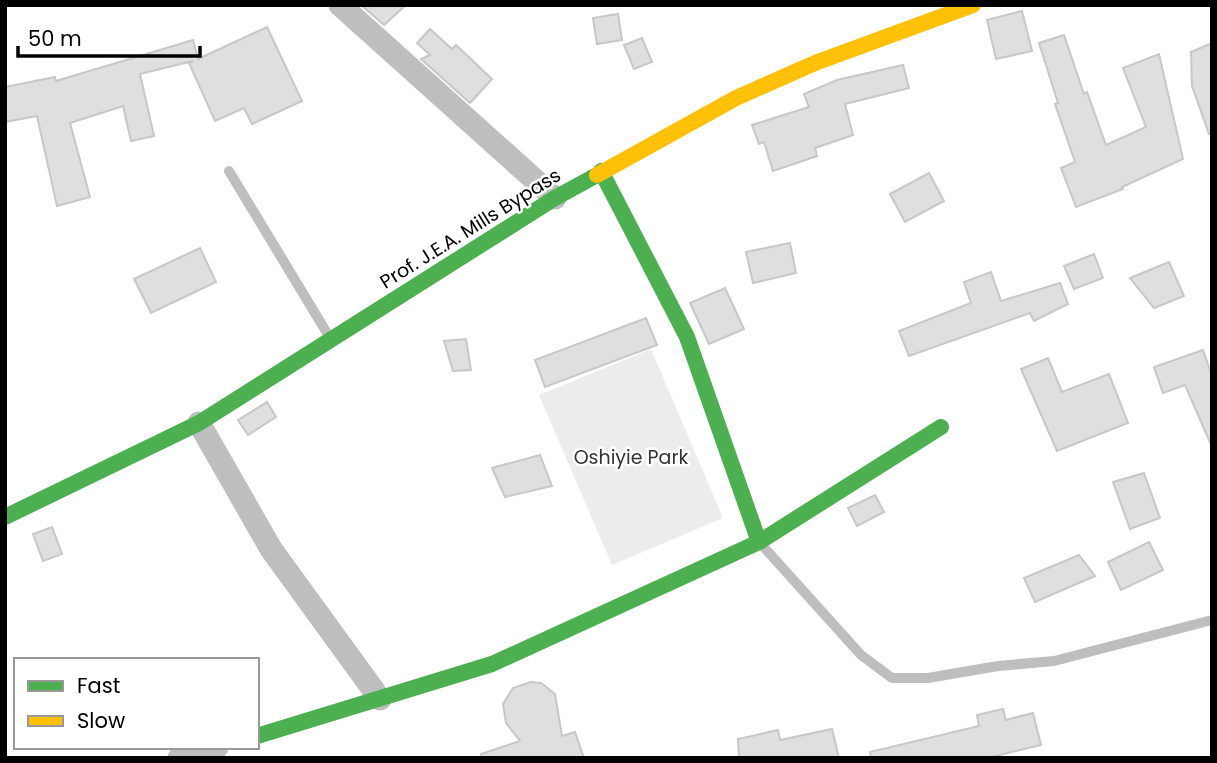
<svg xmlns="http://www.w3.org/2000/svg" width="1217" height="763" font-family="Poppins,sans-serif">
	<rect width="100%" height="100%" fill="#fff"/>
	<!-- green -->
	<polygon fill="#ececec" points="651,349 723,518 612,565 539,395"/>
	<!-- building -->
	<g fill="#dfdfdf" stroke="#c7c7c7" stroke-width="2">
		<polygon points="361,5 406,5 384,25"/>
		<polygon points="1022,11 1032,51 996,59 987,20"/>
		<polygon points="618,14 622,40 597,44 593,18"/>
		<polygon points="267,27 302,101 252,124 244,108 215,121 189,63 193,61 140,74 154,136 131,141 123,106 70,123 90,197 57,206 37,116 5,122 5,87 55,77 56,81 193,40 198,59"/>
		<polygon points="430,29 452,49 456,45 492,79 470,103 421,59 430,55 417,43"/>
		<polygon points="1064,35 1084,94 1087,92 1106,145 1146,127 1123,68 1159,54 1183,159 1122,187 1123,189 1076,207 1061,168 1075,162 1055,104 1058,103 1039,43"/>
		<polygon points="642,38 652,62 634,69 624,45"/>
		<polygon points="1212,43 1212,133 1209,134 1192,86 1191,52"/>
		<polygon points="903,65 909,88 845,104 853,135 815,148 817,156 773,171 764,142 759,144 752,125 809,107 804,94 837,80"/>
		<polygon points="929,173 944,201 905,222 890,194"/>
		<polygon points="790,243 796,273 753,283 746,252"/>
		<polygon points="200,248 216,282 151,313 134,279"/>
		<polygon points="1094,254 1103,278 1074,289 1064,266"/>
		<polygon points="1169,262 1184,296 1154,308 1130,278"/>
		<polygon points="991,272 1001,301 1060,283 1068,304 1034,321 1030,313 909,356 899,331 971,303 964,282"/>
		<polygon points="725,288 744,329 709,344 690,303"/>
		<polygon points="646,318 657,345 545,387 535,360"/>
		<polygon points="466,339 471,370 453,371 444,341"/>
		<polygon points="1203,350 1212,376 1212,447 1185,385 1163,393 1154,367"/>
		<polygon points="1048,358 1062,392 1109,374 1128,423 1057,451 1021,369"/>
		<polygon points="267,402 276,417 248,435 238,420"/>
		<polygon points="540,455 552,486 505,497 492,468"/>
		<polygon points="1144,473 1160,518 1130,529 1113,482"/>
		<polygon points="875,495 884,512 857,526 848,508"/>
		<polygon points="52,527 62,554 43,561 33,534"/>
		<polygon points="1149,542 1163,570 1121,590 1108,562"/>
		<polygon points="1079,555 1095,576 1035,602 1024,578"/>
		<polygon points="531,682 541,683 555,694 562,736 575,732 584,758 482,758 481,754 520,741 506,723 503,704 513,688"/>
		<polygon points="1003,709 1006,720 1033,713 1041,745 987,758 871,758 870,752 979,726 977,715"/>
		<polygon points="832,729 839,758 739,758 738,739 778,730 780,740"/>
	</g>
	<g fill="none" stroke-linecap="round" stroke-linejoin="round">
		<!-- lane -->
		<g stroke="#bebebe" stroke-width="10">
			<polyline points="229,171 330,338"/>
			<polyline points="761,544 861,655 892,678 928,678 998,666 1054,661 1212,620"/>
		</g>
		<!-- street -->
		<g stroke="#bebebe" stroke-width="23">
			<polyline points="340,5 555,198"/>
			<polyline points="199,423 271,549 380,699"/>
			<polyline points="179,758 217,747"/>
		</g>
		<!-- fast -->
		<g stroke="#4caf50" stroke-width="16">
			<polyline points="601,171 687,337 759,542"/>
			<polyline points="5,517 199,423 555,198 597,175"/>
			<polyline points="257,736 492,664 759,542 941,427"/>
		</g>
		<!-- slow -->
		<polyline stroke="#ffc107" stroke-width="16" points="597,175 736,98 815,63 973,5"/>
	</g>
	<g text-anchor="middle" stroke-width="5" stroke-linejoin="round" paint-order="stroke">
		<!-- street labels -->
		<g font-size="19" fill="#000" stroke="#fff">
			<text transform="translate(470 228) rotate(-32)" y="7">Prof. J.E.A. Mills Bypass</text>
		</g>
		<!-- park labels -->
		<g font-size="19" fill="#333" stroke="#fff">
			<text x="631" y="464">Oshiyie Park</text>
		</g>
	</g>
	<!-- border -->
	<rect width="1217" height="763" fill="none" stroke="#000000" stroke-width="14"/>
	<!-- legend -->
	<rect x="14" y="658" width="245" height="91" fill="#ffffff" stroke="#999999" stroke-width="2"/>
	<rect x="28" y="681" width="35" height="10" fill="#4caf50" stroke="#999999" stroke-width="2"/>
	<text x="77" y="693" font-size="21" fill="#000000">Fast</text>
	<rect x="28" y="716" width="35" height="10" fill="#ffc107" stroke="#999999" stroke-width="2"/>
	<text x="77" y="728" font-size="21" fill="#000000">Slow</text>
	<!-- scale -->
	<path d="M18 46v10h182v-10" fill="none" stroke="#000000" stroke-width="3.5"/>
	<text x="28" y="46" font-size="21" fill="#000000" stroke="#ffffff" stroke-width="5" paint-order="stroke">50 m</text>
</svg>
